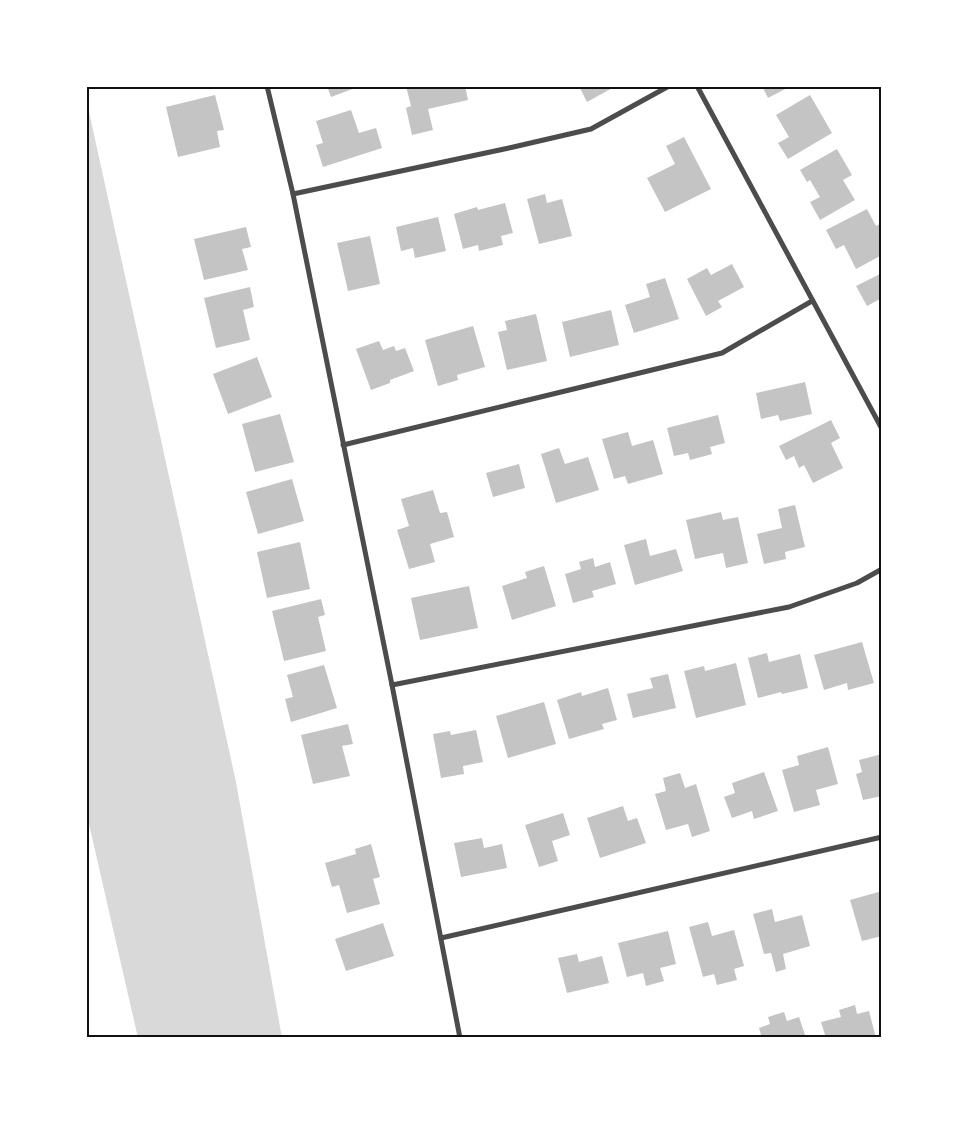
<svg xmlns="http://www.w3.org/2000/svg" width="968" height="1124" font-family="Inter,sans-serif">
	<rect width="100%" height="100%" fill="#fff"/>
	<!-- water -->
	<polygon fill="#d9d9d9" points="86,98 236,782 282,1038 138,1038 86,811"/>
	<!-- building -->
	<g fill="#c4c4c4">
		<polygon points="327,86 354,86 355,88 331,97"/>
		<polygon points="406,86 465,86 468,100 428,109 433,130 412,135 406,108 411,106"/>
		<polygon points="579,86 616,86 587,102"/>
		<polygon points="762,86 791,86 768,98"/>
		<polygon points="215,95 224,130 217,131 220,147 178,157 166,107"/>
		<polygon points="810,95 832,133 788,159 778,143 789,137 776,115"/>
		<polygon points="351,110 359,133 376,128 382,148 323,167 316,145 323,143 316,121"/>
		<polygon points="684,137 711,189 665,212 647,178 675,164 666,146"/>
		<polygon points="837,149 852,175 843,180 855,200 820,220 810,202 820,197 810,180 807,182 800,170"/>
		<polygon points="545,194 547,203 562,199 572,236 539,244 527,199"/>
		<polygon points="505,203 513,233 501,236 503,245 479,251 478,245 463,249 454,214 477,207 478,210"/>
		<polygon points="867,209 876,226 882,223 882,255 856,269 844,245 836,249 826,230"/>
		<polygon points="438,217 446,251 415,258 413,248 401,251 396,227"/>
		<polygon points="246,227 251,247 242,249 248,270 204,280 194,239"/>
		<polygon points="370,236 380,284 348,291 337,243"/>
		<polygon points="732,264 744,287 718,301 722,307 706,316 687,279 707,268 711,275"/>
		<polygon points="882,273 882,303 880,299 867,306 856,286"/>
		<polygon points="665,278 679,319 634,333 625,305 650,297 646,284"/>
		<polygon points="250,287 254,307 243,310 250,340 216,348 204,298"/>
		<polygon points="611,310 619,345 570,357 562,322"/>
		<polygon points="536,314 547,361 507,370 498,332 507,330 505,321"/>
		<polygon points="473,326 485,367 457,375 458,380 438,386 425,340"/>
		<polygon points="379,341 383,350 394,346 396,351 405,348 414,371 390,380 390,383 371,390 356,349"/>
		<polygon points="257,357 272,397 228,414 213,374"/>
		<polygon points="805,382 812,414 780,421 778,415 761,419 756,393"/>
		<polygon points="280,414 294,462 255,472 242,424"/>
		<polygon points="718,415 725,443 710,447 712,454 690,460 688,453 674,456 667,428"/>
		<polygon points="831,420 840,438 831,443 843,468 813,483 804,465 799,468 794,456 786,460 779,446"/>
		<polygon points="628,432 632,446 653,440 663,474 628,484 625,476 614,479 602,439"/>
		<polygon points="559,448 565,464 588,457 599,490 556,503 541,454"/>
		<polygon points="519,464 525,488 493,497 486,473"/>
		<polygon points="292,479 304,521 258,534 246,492"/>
		<polygon points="433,490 440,513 447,512 454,537 430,544 435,562 409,569 397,530 409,526 401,499"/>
		<polygon points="795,505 805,547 785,552 786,559 764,564 757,534 782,528 778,509"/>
		<polygon points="721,512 723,520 738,517 748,563 726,568 723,553 695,559 686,520"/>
		<polygon points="646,539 650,556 676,549 683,571 635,585 624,545"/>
		<polygon points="300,542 310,589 267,598 257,552"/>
		<polygon points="593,558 595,567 610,562 616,584 592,591 594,597 573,603 565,574 581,569 579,562"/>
		<polygon points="544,566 556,606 512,620 502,586 527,578 525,572"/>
		<polygon points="469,586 478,628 420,640 411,598"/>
		<polygon points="321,599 325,615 318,617 326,651 284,661 272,611"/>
		<polygon points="862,642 874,683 848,690 847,683 824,690 814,655"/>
		<polygon points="767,653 769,662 800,654 808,688 782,694 781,692 758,698 748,658"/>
		<polygon points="736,663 746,705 696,718 684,671 704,666 705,671"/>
		<polygon points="324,665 337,708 291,722 285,699 293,697 287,675"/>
		<polygon points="668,674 676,708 633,718 627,694 653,688 650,678"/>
		<polygon points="608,688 617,720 602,724 604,729 569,739 557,700 581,692 582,696"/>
		<polygon points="544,702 556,744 508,758 496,716"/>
		<polygon points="348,724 353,744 342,746 350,776 313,784 301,735"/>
		<polygon points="476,730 483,762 463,766 464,774 441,778 433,734 450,731 451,735"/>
		<polygon points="828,747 838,784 816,790 820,805 794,812 782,770 799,765 797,756"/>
		<polygon points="882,754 882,796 863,800 856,774 862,772 859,760"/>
		<polygon points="764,772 778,811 754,819 752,811 732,818 724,797 735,793 732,783"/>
		<polygon points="680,773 685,788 696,784 710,831 692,837 688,824 666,830 655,794 666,791 663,778"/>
		<polygon points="623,806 628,821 637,818 646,843 600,858 587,818"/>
		<polygon points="563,813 570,835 552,841 558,861 539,867 525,825"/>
		<polygon points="482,838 484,848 502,844 507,868 461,877 454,843"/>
		<polygon points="371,844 380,877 373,879 380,904 347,913 339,885 332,887 325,863 356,854 355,849"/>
		<polygon points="882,891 882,936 862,941 850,900"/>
		<polygon points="772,909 775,922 802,915 810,946 783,954 786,969 776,972 771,953 764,954 753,914"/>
		<polygon points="708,922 712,936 734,930 744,966 734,969 737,980 717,985 714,974 703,977 689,927"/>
		<polygon points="383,923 394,956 346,971 335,939"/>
		<polygon points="668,931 676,964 660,968 664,981 646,986 643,973 627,977 618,943"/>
		<polygon points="577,954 579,962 602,956 609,983 567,993 558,958"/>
		<polygon points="855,1005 857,1014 869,1011 876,1038 826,1038 821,1022 841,1017 839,1010"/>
		<polygon points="784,1012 787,1021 799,1017 806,1038 762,1038 759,1028 770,1024 768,1017"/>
	</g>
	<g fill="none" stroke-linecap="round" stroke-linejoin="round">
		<!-- minor -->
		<g stroke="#4c4c4c" stroke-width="5">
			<polyline points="267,86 293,194 392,685 460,1038"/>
			<polyline points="697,86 882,429"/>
			<polyline points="293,194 509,148 591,129 669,86"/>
			<polyline points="343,445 722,353 812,301"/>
			<polyline points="392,685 789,607 857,583 882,569"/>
			<polyline points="441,938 882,837"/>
		</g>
	</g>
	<!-- border -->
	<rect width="968" height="1124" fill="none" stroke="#ffffff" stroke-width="175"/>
	<rect x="88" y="88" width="792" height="948" fill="none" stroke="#111" stroke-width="2"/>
</svg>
